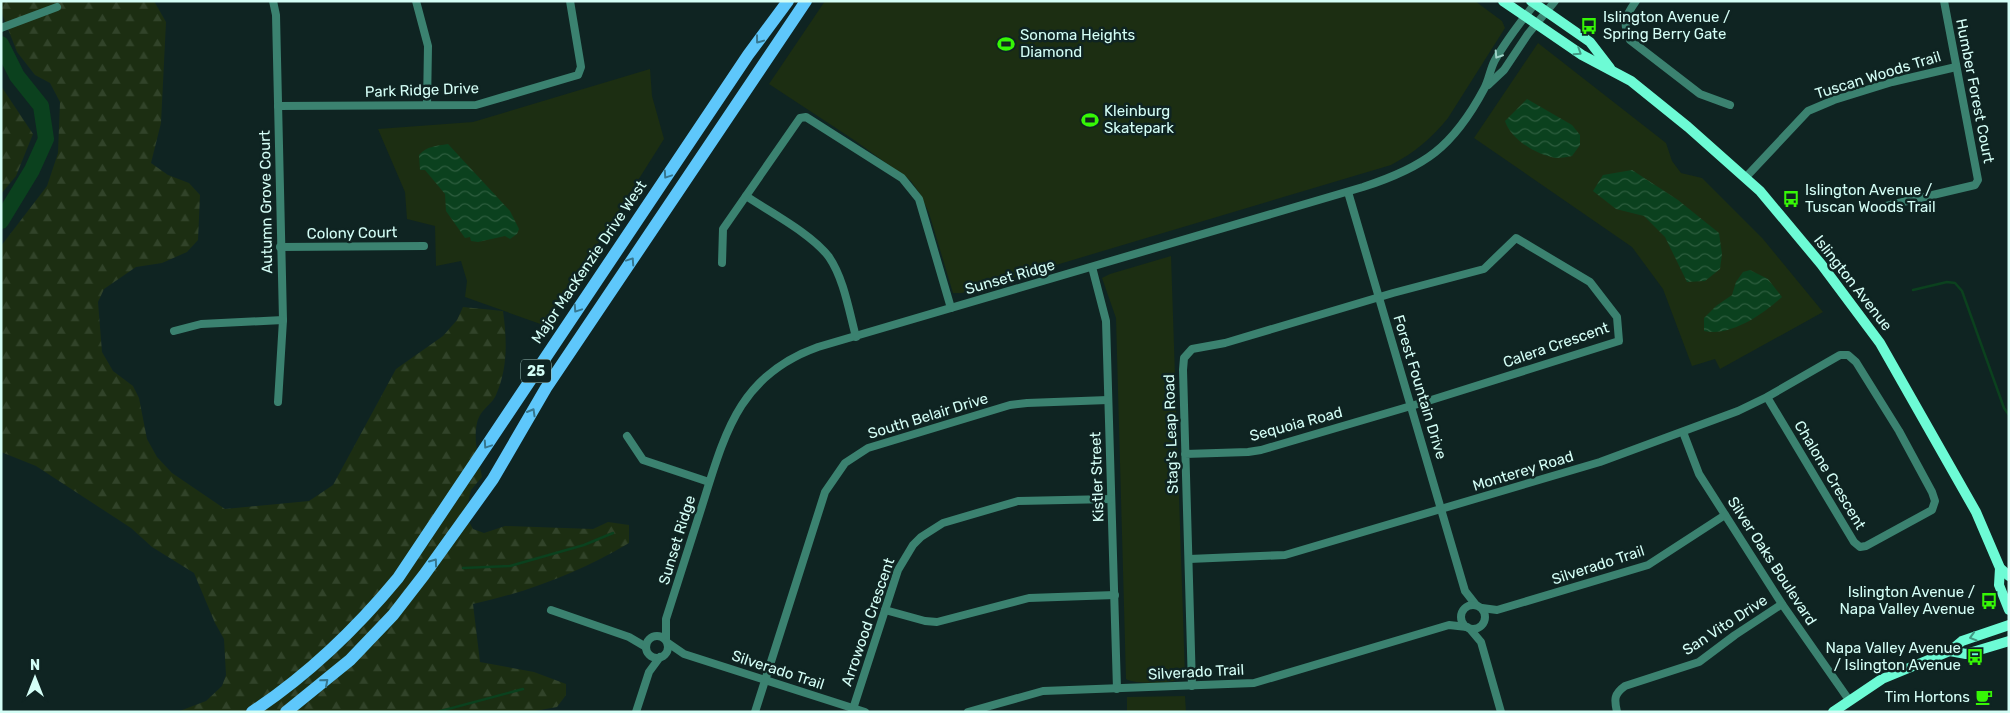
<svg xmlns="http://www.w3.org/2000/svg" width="2010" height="713" font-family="Rubik,sans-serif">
	<defs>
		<pattern id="forest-firs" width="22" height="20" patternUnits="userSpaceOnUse" patternTransform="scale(1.25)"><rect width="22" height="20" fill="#1c2e12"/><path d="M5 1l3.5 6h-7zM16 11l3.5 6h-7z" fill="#314329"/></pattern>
		<pattern id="water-waves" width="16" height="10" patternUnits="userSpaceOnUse" patternTransform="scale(1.25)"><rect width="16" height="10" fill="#0b411e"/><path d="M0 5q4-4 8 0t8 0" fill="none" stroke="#2e5e3f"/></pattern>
	</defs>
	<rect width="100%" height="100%" fill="#0f2422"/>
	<!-- green -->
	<g fill="#1c2e12">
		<path d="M825 1H1475L1502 21 1505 28 1448 118C1432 138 1414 153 1391 165L962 293H953L929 213 920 194 911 181 854 140 769 84Z"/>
		<polygon points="1538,43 1666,143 1672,161 1681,173 1702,178 1763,239 1823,312 1720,369 1715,359 1692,366 1663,289 1632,247 1474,138"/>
		<polygon points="650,69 652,96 664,139 546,326 465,297 467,281 461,261 436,266 435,226 407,219 405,192 378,129 473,122"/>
		<path d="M1171 256 1185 676C1177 684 1136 685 1126 679L1116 318 1102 278 1110 274Z"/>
		<polygon points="1185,696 1186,712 1127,712 1127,697"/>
	</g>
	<!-- forest -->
	<g fill="url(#forest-firs)">
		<path d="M1 1H154L166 22 161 123 151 163 168 175 189 183 200 195 198 240 187 252 162 263 136 267 104 289 98 302 102 352 113 371 133 386 139 398 147 439 157 457 172 473 225 509 309 501 333 485 396 369 443 336 457 320 463 307 503 311C507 340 508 368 496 395 491 406 481 408 477 423 473 440 479 460 482 477L471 490 466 511 467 518 473 529 484 533 505 526 593 529 608 522 629 525V543C581 572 528 592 473 604L480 662 534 672 566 684V695L557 707 529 712H177L206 701 222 686 226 675 224 639 215 623 194 573 152 547 131 528 36 466 1 452V246L47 186 58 153 60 102 50 83 35 75 17 52 1 11Z"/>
		<polygon points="1,86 33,134 16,176 1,194"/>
	</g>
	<!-- water -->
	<g fill="url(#water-waves)">
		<path d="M1527 99 1572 125 1580 135V145L1572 156C1567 157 1561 158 1556 158 1537 155 1511 140 1505 121Z"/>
		<path d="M448 144 510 211 519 229 517 234 510 239 505 236 478 242 471 241 470 237 465 238 446 211 445 194 425 170H420L419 155C427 146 436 146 448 144Z"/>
		<polygon points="1632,170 1678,200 1719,233 1722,254 1720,269 1705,281 1687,282 1665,237 1644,216 1616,209 1593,191 1603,175"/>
		<path d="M1750 270 1768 279 1782 297C1763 314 1731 337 1704 331V318L1716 306 1732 295 1736 282 1743 272Z"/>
	</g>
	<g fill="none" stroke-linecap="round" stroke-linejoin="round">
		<!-- stream -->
		<g stroke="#0b411e" stroke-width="2.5">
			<polyline points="1913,290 1947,282 1955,283 1962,291 2004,408 2009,415"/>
			<polyline points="463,568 510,566 584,545 613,533"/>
			<polyline points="437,712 523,689"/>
		</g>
		<!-- river -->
		<polyline stroke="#0b411e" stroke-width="16" points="1,44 17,76 41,106 46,139 32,170 1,221"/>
		<!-- street -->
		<g stroke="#3b8270" stroke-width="8">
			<polyline points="273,1 276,15 283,320 278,402"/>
			<polyline points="416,1 428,46 427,105"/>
			<path d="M1636 1C1625 17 1622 21 1630 40L1700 94 1730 105"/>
			<polyline points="1,28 57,7"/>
			<polyline points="1488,85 1504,70 1528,34 1555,1"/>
			<polyline points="278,106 476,105 571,77 578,75 581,67 570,1"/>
			<polyline points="1746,177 1808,111 1834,100 1892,82 1956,67"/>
			<polyline points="1348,192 1465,591 1476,605"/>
			<path d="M746 196C770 212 812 234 829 257 844 279 849 311 856 337"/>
			<polyline points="1886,206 1975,185 1978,180 1944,1"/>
			<polyline points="280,247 424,246"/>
			<polyline points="722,263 723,229 800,118 806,117 902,178 919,199 951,308"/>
			<polyline points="1092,267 1106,321 1117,689"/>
			<polyline points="174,331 201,324 283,320"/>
			<polyline points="1683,432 1699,474 1782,604 1849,700"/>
			<polyline points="627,436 643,460 709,482"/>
			<polyline points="1185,454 1248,452 1261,450 1428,401 1619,341 1617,317 1590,282 1516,238 1484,269 1393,293 1225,343 1192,349 1184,358 1183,370 1192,686"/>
			<polyline points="1189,559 1285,555 1600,462 1738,411 1767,397 1840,355 1848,355 1856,362 1899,431 1932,492 1935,501 1932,510 1866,546 1860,547 1854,542 1767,397"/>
			<circle cx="1473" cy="617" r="12"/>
			<polyline points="1482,608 1497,610 1648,565 1725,515"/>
			<polyline points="551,610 629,637 646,647"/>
			<polyline points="885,610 925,621 937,622 1029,598 1115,595"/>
			<polyline points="1470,629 1481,642 1501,712"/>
			<circle cx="657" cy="647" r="11"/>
			<path d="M666 639V619C678 581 690 544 702 506 725 433 739 375 818 347L1363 187C1425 167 1453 147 1484 89 1489 80 1490 69 1495 60 1507 39 1522 20 1537 1"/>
			<polyline points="668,643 684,654 865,712"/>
			<polyline points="636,712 649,672 660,657"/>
			<polyline points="755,712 825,492 845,463 868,448 1010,405 1027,403 1108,400"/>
			<polyline points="852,712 898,570 913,545 921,537 943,523 1018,501 1111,499"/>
			<polyline points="968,712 1043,691 1254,683 1449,625 1467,627"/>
			<path d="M1617 712C1614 699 1614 694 1625 686L1699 662 1735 635 1782 604"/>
		</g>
		<!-- secondary -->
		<g stroke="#6dfbd5" stroke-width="10">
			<polyline points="1503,1 1582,55 1631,81 1688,127 1760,191 1821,264 1880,343 1976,512 2000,568 2009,576"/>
			<polyline points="1531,1 1590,42 1610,68"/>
			<polyline points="2000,568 1999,585 2009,610"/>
			<polyline points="1950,651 1966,654 2009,641"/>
			<polyline points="1833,712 1882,679 1950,651 1962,641 2009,625"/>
		</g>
		<!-- primary -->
		<g stroke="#5ec7fb" stroke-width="12">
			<path d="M252 712C308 675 355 630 398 578L669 173 748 55 788 1"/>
			<polyline points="286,712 350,660 393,615 424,575 493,479 546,388 806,1"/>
		</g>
	</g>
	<!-- one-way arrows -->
	<defs><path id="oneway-chevron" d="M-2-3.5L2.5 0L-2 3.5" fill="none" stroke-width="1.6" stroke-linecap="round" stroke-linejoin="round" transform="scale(1.25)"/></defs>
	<g stroke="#36768e">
		<use href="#oneway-chevron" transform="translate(759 40) rotate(127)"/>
		<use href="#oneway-chevron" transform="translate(667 175) rotate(124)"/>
		<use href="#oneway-chevron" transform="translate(631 261) rotate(-56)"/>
		<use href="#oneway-chevron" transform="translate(577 309) rotate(124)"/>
		<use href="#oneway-chevron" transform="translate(532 412) rotate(-60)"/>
		<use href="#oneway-chevron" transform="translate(487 445) rotate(124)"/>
		<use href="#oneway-chevron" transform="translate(434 562) rotate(-54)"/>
		<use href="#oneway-chevron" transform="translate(325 682) rotate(-41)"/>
	</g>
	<g stroke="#439a84">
		<use href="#oneway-chevron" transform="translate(1578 52) rotate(33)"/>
		<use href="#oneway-chevron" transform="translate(1973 637) rotate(163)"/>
	</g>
	<use stroke="#9ed3c7" href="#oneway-chevron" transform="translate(1498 55) rotate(123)"/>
	<!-- icons -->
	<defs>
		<g id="bus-bare" transform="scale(1.35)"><path d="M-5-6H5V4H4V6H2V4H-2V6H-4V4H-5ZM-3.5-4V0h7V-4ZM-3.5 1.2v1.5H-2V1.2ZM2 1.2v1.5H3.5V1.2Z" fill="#36f706" stroke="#0f2422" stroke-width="2.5" paint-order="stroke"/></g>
		<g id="stadium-bare" transform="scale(1.35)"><path d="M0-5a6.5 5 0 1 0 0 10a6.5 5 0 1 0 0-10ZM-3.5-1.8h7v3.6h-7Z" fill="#36f706" stroke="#0f2422" stroke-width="2.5" paint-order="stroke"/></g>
		<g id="cafe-bare" transform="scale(1.35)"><path d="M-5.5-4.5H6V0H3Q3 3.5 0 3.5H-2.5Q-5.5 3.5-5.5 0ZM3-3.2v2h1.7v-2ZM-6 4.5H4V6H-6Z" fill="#36f706" stroke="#0f2422" stroke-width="2.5" paint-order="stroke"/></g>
	</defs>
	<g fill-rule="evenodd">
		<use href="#bus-bare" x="1589" y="26"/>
		<use href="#stadium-bare" x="1006" y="44"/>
		<use href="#stadium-bare" x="1090" y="120"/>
		<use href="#bus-bare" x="1791" y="199"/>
		<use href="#bus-bare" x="1989" y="601"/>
		<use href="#bus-bare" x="1975" y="657"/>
		<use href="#cafe-bare" x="1984" y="697"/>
	</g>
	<g text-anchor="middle" stroke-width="5" stroke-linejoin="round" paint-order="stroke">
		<!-- shield labels -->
		<rect fill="#0f2422" stroke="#99bdb6" stroke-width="1" x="521" y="359.5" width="30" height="23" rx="4"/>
		<g font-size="14" font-weight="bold" fill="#d4fef6">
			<text x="536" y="376">25</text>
		</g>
		<!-- poi labels -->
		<g font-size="15" fill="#d4fef6" stroke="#0f2422" text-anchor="start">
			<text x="1603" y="22">Islington Avenue /<tspan x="1603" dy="17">Spring Berry Gate</tspan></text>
			<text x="1020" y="40">Sonoma Heights<tspan x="1020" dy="17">Diamond</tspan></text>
			<text x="1104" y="116">Kleinburg<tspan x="1104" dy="17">Skatepark</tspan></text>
			<text x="1805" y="195">Islington Avenue /<tspan x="1805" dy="17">Tuscan Woods Trail</tspan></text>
			<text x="1975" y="597" text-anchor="end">Islington Avenue /<tspan x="1975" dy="17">Napa Valley Avenue</tspan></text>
			<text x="1961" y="653" text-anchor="end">Napa Valley Avenue<tspan x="1961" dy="17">/ Islington Avenue</tspan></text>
			<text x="1970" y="702" text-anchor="end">Tim Hortons</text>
		</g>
		<!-- street labels -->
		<g font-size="15" fill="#d4fef6" stroke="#0f2422">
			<text transform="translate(1878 75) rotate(-17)" y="5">Tuscan Woods Trail</text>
			<text transform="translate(422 90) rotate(-2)" y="5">Park Ridge Drive</text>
			<text transform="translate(1975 91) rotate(79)" y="5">Humber Forest Court</text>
			<text transform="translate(266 202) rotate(-91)" y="5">Autumn Grove Court</text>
			<text transform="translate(352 233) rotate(-1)" y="5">Colony Court</text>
			<text transform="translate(589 262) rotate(-56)" y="5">Major MacKenzie Drive West</text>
			<text transform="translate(1010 277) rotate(-16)" y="5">Sunset Ridge</text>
			<text transform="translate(1853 283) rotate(52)" y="5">Islington Avenue</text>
			<text transform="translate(1556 345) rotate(-19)" y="5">Calera Crescent</text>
			<text transform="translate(1420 387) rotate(73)" y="5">Forest Fountain Drive</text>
			<text transform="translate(928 416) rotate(-17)" y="5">South Belair Drive</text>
			<text transform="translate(1296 424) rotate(-15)" y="5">Sequoia Road</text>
			<text transform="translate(1171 434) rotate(-92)" y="5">Stag's Leap Road</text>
			<text transform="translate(1523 471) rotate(-17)" y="5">Monterey Road</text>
			<text transform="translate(1830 475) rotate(59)" y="5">Chalone Crescent</text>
			<text transform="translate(1097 477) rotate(-92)" y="5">Kistler Street</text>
			<text transform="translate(677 540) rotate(-73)" y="5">Sunset Ridge</text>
			<text transform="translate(1772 561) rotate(57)" y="5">Silver Oaks Boulevard</text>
			<text transform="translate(1598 565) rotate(-18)" y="5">Silverado Trail</text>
			<text transform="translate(868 622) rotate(-71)" y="5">Arrowood Crescent</text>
			<text transform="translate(1725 625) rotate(-33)" y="5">San Vito Drive</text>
			<text transform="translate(778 670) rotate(18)" y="5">Silverado Trail</text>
			<text transform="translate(1196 672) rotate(-3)" y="5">Silverado Trail</text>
		</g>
	</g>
	<!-- border -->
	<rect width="2010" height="713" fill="none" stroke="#d4fef6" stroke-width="5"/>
	<!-- north arrow -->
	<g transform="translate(35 678)" stroke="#0f2422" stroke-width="4" paint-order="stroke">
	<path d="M0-4L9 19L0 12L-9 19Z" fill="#d4fef6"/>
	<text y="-8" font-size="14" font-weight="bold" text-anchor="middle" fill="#d4fef6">N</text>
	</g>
</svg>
